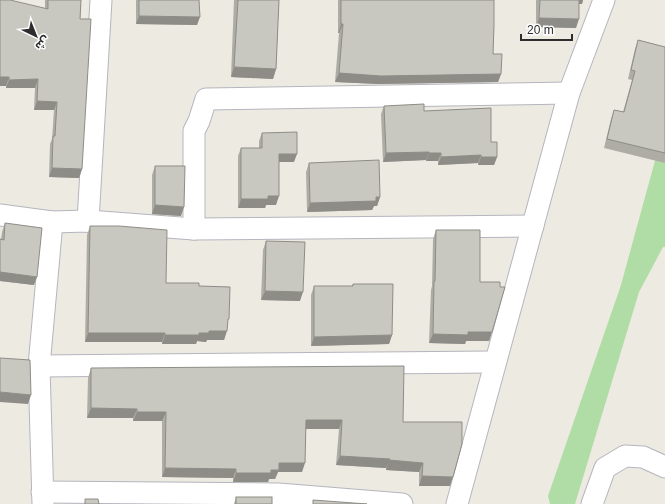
<svg xmlns="http://www.w3.org/2000/svg" width="665" height="504" font-family="Arial,'Noto Sans Arabic',sans-serif">
	<rect width="100%" height="100%" fill="#edeae2"/>
	<!-- green -->
	<polygon fill="#afdda5" points="665,124 665,247 663,247 639,292 575,504 550,504 548,496 621,285"/>
	<g fill="none" stroke-linecap="round" stroke-linejoin="round">
		<!-- minor casing -->
		<g stroke="#b5b5bf" stroke-width="23">
			<g id="minor">
				<polyline points="0,215 52,222 88,221 194,229 533,226"/>
				<polyline points="88,221 101,0"/>
				<polyline points="194,229 194,131 199,121 206,99 569,93"/>
				<polyline points="39,366 495,362"/>
				<polyline points="42,492 278,494 402,504"/>
				<polyline points="43,504 39,366 52,222"/>
				<polyline points="457,504 569,93 604,0"/>
				<polyline points="592,504 605,468 625,456 643,457 665,467"/>
			</g>
		</g>
		<!-- minor -->
		<use href="#minor" stroke="#fff" stroke-width="21"/>
	</g>
	<!-- wall -->
	<g fill="#adaca5">
		<polygon points="45,0 81,0 80,19 82,169 79,178 49,177 50,144 52,139 54,110 34,110 35,88 6,88 6,86 0,86 45,8"/>
		<polygon points="136,0 199,0 197,25 136,24"/>
		<polygon points="234,0 279,0 276,69 273,79 231,77"/>
		<polygon points="338,0 494,0 493,54 501,74 498,82 378,84 335,82 339,33 338,33"/>
		<polygon points="536,0 583,0 582,4 579,4 576,28 536,27"/>
		<polygon points="638,40 665,47 665,163 604,148 611,119 614,110 623,112 632,80 628,79 635,49"/>
		<polygon points="384,106 424,111 491,142 497,157 494,165 478,165 478,163 438,165 438,161 426,161 426,160 383,162 381,114"/>
		<polygon points="262,133 294,162 279,162 276,205 266,205 265,208 238,208 238,156 241,148 259,148 259,141"/>
		<polygon points="309,163 380,197 377,206 374,206 372,210 307,212 306,172"/>
		<polygon points="155,166 181,216 152,214 152,175"/>
		<polygon points="5,223 34,285 0,281 0,239 1,240 2,232"/>
		<polygon points="90,226 166,283 199,286 228,324 224,340 207,340 206,342 197,341 196,344 162,344 162,342 85,342 87,235"/>
		<polygon points="436,230 480,282 492,332 489,341 466,341 465,344 429,343 431,290 432,286 433,239"/>
		<polygon points="266,241 300,301 261,300 263,250"/>
		<polygon points="353,284 392,335 389,344 311,346 311,295 314,286 352,286"/>
		<polygon points="91,368 403,422 450,486 419,486 419,472 386,470 386,468 336,465 339,429 306,429 302,472 278,472 275,479 269,479 268,482 233,482 233,478 162,477 162,421 133,421 133,418 87,418 88,378"/>
		<polygon points="236,497 272,504 234,504"/>
	</g>
	<!-- shaded-wall -->
	<g fill="#8d8c86">
		<polygon points="578,0 583,0 582,4 576,4"/>
		<polygon points="139,16 200,17 197,25 136,24"/>
		<polygon points="539,18 579,19 576,28 536,27"/>
		<polygon points="341,24 343,24 339,33 338,33"/>
		<polygon points="234,67 276,69 273,79 231,77"/>
		<polygon points="339,73 501,74 498,82 378,84 335,82"/>
		<polygon points="0,77 9,77 6,86 0,86"/>
		<polygon points="38,79 35,88 6,88 9,80"/>
		<polygon points="37,101 57,102 54,110 34,110"/>
		<polygon points="429,152 426,160 383,162 386,153"/>
		<polygon points="429,153 441,153 438,161 426,161"/>
		<polygon points="279,154 297,154 294,162 276,162"/>
		<polygon points="481,155 478,163 438,165 441,157"/>
		<polygon points="481,157 497,157 494,165 478,165"/>
		<polygon points="52,168 82,169 79,178 49,177"/>
		<polygon points="268,196 279,196 276,205 266,205 265,208 238,208 241,199"/>
		<polygon points="380,197 377,206 374,206 372,210 307,212 310,203"/>
		<polygon points="155,205 184,207 181,216 152,214"/>
		<polygon points="0,272 37,277 34,285 0,281"/>
		<polygon points="265,291 303,292 300,301 261,300"/>
		<polygon points="209,331 227,331 224,340 207,340 206,342 197,341 196,344 162,344 165,335 199,333"/>
		<polygon points="468,332 492,332 489,341 466,341 465,344 429,343 433,334"/>
		<polygon points="88,333 165,333 162,342 85,342"/>
		<polygon points="392,335 389,344 311,346 314,337"/>
		<polygon points="0,392 31,395 28,404 0,402"/>
		<polygon points="91,408 137,409 133,418 87,418"/>
		<polygon points="137,412 166,412 162,421 133,421"/>
		<polygon points="306,420 342,420 339,429 303,429"/>
		<polygon points="340,456 390,459 386,468 336,465"/>
		<polygon points="389,460 423,463 419,472 386,470"/>
		<polygon points="279,463 305,463 302,472 278,472 275,479 269,479 268,482 233,482 236,473 271,470"/>
		<polygon points="165,468 236,469 233,478 162,477"/>
		<polygon points="422,476 453,477 450,486 419,486"/>
	</g>
	<!-- building -->
	<g fill="#c9c8c0" stroke="#8d8c86">
		<polygon points="0,0 10,0 48,9 48,0 81,0 80,19 91,19 82,169 52,168 53,136 55,136 57,102 37,101 38,79 9,80 9,77 0,77"/>
		<polygon points="139,0 199,0 200,17 139,16"/>
		<polygon points="238,0 279,0 276,69 234,67"/>
		<polygon points="341,0 494,0 494,25 493,54 502,54 501,74 381,76 339,73 343,24 341,24"/>
		<polygon points="540,0 579,0 579,19 539,18"/>
		<polygon points="638,40 665,47 665,153 607,139 614,110 624,112 635,71 631,70"/>
		<polygon points="424,104 424,111 491,108 491,142 497,142 497,157 481,157 481,155 441,157 441,153 429,153 429,152 386,153 384,106"/>
		<polygon points="297,132 297,154 279,154 279,196 268,196 268,199 241,199 241,148 262,148 262,133"/>
		<polygon points="379,160 380,197 376,197 376,201 310,203 309,163"/>
		<polygon points="155,166 185,166 184,207 155,205"/>
		<polygon points="5,223 42,228 37,277 0,272 0,239 4,240"/>
		<polygon points="90,226 119,226 167,230 166,283 199,283 199,286 230,287 229,319 228,319 227,331 209,331 209,333 199,333 199,335 165,335 165,333 88,333"/>
		<polygon points="436,230 480,230 480,282 500,282 500,287 505,287 492,332 468,332 468,335 433,334 434,281 435,281"/>
		<polygon points="266,241 305,242 303,292 265,291"/>
		<polygon points="353,284 393,284 392,335 314,337 314,286 353,286"/>
		<polygon points="0,358 30,360 31,395 0,392"/>
		<polygon points="404,366 403,422 462,422 462,444 453,477 422,476 423,463 389,460 390,459 340,456 342,420 306,420 305,463 279,463 279,470 271,470 271,473 236,473 236,469 165,468 166,412 137,412 137,409 91,408 91,368"/>
		<rect x="236" y="497" width="36" height="7"/>
		<polygon points="85,499 98,499 99,504 85,504"/>
		<polygon points="313,500 367,504 313,504"/>
	</g>
	<!-- north arrow -->
	<g transform="translate(36 36) rotate(137)" stroke="#ffffff" stroke-width="3" paint-order="stroke">
	<path d="M0-3L7 15L0 10L-7 15Z" fill="#2d2d2d"/>
	<text y="-6" font-size="11" font-weight="bold" text-anchor="middle" fill="#2d2d2d">ش</text>
	</g>
	<!-- scale -->
	<path d="M521 34v6h51v-6" fill="none" stroke="#2d2d2d" stroke-width="2"/>
	<text x="527" y="34" font-size="12" fill="#2d2d2d" stroke="#ffffff" stroke-width="3" paint-order="stroke">20 m</text>
</svg>
